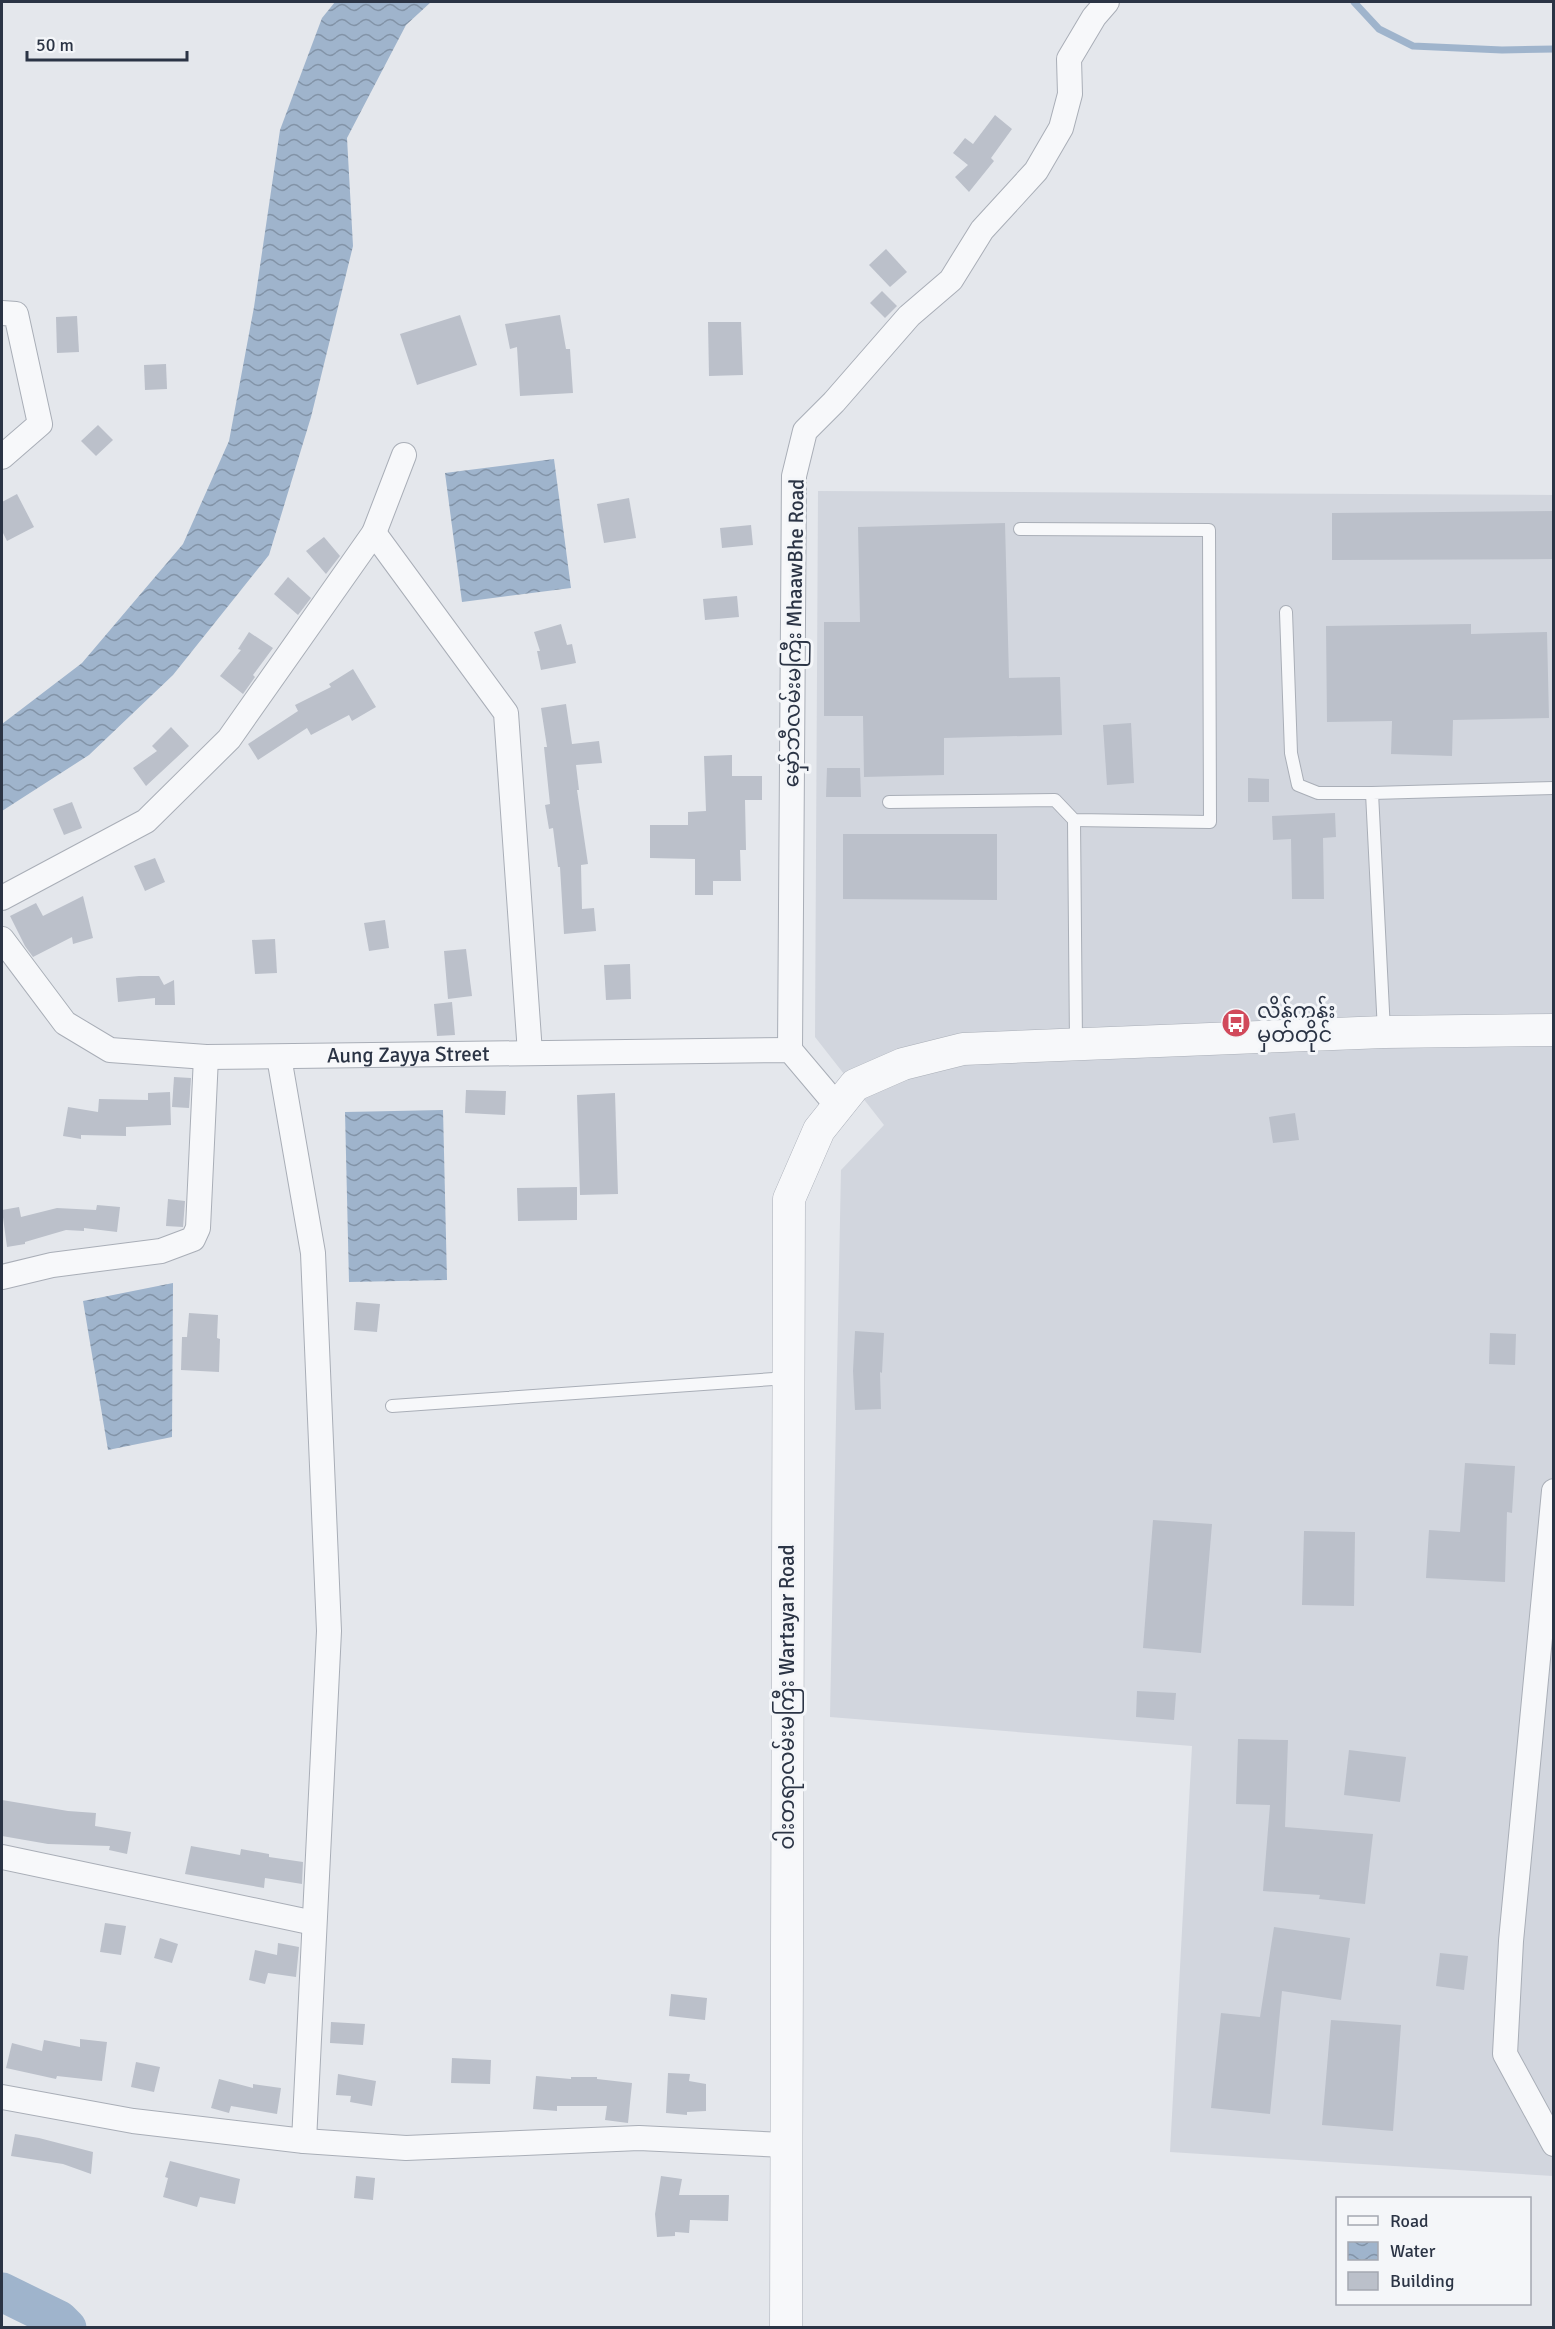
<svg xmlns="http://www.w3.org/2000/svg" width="1555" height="2329" font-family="Signika,'Noto Sans Myanmar',sans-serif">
	<defs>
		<pattern id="water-waves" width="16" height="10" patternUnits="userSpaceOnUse" patternTransform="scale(1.5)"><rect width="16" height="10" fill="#9fb4cc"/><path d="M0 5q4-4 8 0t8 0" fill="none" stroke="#8293a7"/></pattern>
	</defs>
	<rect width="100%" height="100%" fill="#e4e7ec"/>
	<!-- built -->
	<polygon fill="#d2d6de" points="818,491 1553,495 1553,2176 1170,2152 1192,1746 830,1717 841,1170 884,1125 815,1037"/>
	<!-- water -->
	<g fill="url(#water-waves)">
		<polygon points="335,2 431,2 406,25 347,138 353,246 311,417 269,555 173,675 89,755 2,811 2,724 82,663 183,544 229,441 254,307 280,130 322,18"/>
		<polygon points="554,459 571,588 462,602 445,473"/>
		<polygon points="443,1110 447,1280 349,1282 345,1112"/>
		<polygon points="173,1283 172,1437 108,1450 83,1301"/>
	</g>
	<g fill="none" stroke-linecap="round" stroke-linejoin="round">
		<!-- stream -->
		<polyline stroke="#9fb4cc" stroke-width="7" points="1354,2 1379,29 1413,46 1502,50 1554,49"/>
		<!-- river -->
		<polyline stroke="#9fb4cc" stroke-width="39" points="2,2292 59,2320 67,2328"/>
	</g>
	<!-- building -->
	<g fill="#bbc0ca">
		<polygon points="995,115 1012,129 991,158 994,161 969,192 955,177 968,165 953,153 965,138 973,144"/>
		<polygon points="886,249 907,272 890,287 869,265"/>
		<polygon points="882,291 897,306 885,318 870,303"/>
		<polygon points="460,315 477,365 417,385 400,334"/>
		<polygon points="560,315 566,349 570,349 573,393 520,396 517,347 510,349 505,324"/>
		<polygon points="77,316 79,352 57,353 56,317"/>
		<polygon points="708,322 741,322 743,375 709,376"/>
		<polygon points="166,364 167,389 145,390 144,365"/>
		<polygon points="98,425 113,440 96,456 81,441"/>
		<polygon points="17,494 34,527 7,541 2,531 2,502"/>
		<polygon points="629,498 636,538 604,543 597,504"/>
		<polygon points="1554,511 1554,559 1332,560 1332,513"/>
		<polygon points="1005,523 1009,678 1060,677 1062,735 944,738 944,775 864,777 863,716 824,716 824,622 860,622 858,527"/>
		<polygon points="751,525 753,545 722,548 720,528"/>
		<polygon points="324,537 340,556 326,574 306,551"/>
		<polygon points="288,577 311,598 298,615 274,594"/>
		<polygon points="737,596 739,617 705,620 703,599"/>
		<polygon points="561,624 567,645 572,644 576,663 541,670 537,651 540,651 534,632"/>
		<polygon points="1471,624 1471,634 1547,632 1549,718 1453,720 1452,756 1391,754 1392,721 1327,722 1326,626"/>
		<polygon points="249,632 273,648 253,675 255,677 243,694 220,676 241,650 238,649"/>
		<polygon points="353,669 376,707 352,721 349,715 311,735 307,728 258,760 248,744 298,711 295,705 331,687 329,684"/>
		<polygon points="566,704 572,744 599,741 602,763 576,765 579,790 577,790 588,864 581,865 582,909 594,908 596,931 564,934 560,867 558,867 553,828 549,829 545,805 550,804 544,747 547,747 541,708"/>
		<polygon points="1131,723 1134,783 1107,785 1103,725"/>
		<polygon points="171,727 189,746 146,786 133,768 157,751 152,746"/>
		<polygon points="732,755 732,776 762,776 762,800 745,800 746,850 740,850 741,881 713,881 713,895 695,895 695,859 650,858 650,825 688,825 688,812 706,811 704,756"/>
		<polygon points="827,768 860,768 861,797 826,797"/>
		<polygon points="1248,778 1269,779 1269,802 1248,802"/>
		<polygon points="72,802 82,828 64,835 53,809"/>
		<polygon points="1335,813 1336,837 1323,838 1324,899 1292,899 1291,839 1273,840 1272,816"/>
		<polygon points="843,834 997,834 997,900 843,899"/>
		<polygon points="155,858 165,882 145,891 134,866"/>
		<polygon points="83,896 93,938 73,944 72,937 33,957 25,946 10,916 36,903 43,916"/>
		<polygon points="385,920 389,948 369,951 364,923"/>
		<polygon points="275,939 277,973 255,974 252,940"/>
		<polygon points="466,949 472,996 448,999 444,951"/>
		<polygon points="630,964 631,999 606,1000 604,965"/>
		<polygon points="139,976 159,976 164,985 174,980 175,1005 155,1005 155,998 118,1002 116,978"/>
		<polygon points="452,1002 455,1035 437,1036 434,1004"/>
		<polygon points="174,1077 191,1078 189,1108 172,1107"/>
		<polygon points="466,1090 506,1091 505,1115 465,1113"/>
		<polygon points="170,1092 171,1125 126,1127 126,1136 81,1135 81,1139 63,1136 68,1107 98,1112 99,1099 148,1100 148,1093"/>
		<polygon points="615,1093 618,1194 580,1195 577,1095"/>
		<polygon points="1295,1113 1299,1140 1273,1143 1269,1117"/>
		<polygon points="577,1187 577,1220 518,1221 517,1188"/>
		<polygon points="168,1199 185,1201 183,1227 166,1226"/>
		<polygon points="97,1205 120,1207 117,1232 84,1228 84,1231 66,1230 25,1242 25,1244 7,1247 2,1210 19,1207 21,1217 57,1208 96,1210"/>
		<polygon points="356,1302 380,1304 377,1332 354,1330"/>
		<polygon points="189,1313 218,1315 217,1338 220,1339 219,1372 181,1370 182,1337 187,1337"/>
		<polygon points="855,1331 884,1333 882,1373 880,1372 881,1409 855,1410 853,1371"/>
		<polygon points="1490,1333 1516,1334 1515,1365 1489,1364"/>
		<polygon points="1465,1463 1515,1466 1512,1513 1507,1512 1505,1582 1426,1578 1429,1530 1460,1532"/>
		<polygon points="1153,1520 1212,1524 1201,1653 1143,1648"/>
		<polygon points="1304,1531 1355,1532 1354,1606 1302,1605"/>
		<polygon points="1137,1691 1176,1693 1174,1720 1136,1717"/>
		<polygon points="1238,1739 1288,1740 1285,1827 1373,1834 1365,1904 1319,1899 1320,1895 1263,1891 1270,1805 1236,1804"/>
		<polygon points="1349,1750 1406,1757 1400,1802 1344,1795"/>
		<polygon points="2,1800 68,1811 96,1813 95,1826 131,1832 127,1854 109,1850 110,1846 48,1844 2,1836"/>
		<polygon points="191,1846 240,1855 241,1849 269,1854 269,1857 303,1862 302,1884 265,1878 264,1888 185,1874"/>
		<polygon points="105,1923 126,1926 121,1955 100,1952"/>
		<polygon points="1274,1927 1350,1938 1341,2000 1282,1991 1270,2114 1211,2108 1221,2013 1260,2017"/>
		<polygon points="160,1938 178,1944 172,1963 154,1958"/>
		<polygon points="278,1943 299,1947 296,1977 268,1973 265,1984 249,1980 255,1950 277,1955"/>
		<polygon points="1440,1953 1468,1956 1464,1990 1436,1986"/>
		<polygon points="671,1994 707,1998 705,2020 669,2016"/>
		<polygon points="1331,2020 1401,2025 1393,2131 1322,2125"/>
		<polygon points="331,2022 365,2024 363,2045 330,2043"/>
		<polygon points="80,2039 107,2042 102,2081 57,2076 56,2079 6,2068 12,2043 42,2051 44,2040 80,2047"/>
		<polygon points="452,2058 491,2060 490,2084 451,2083"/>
		<polygon points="136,2062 160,2067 154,2092 131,2087"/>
		<polygon points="668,2073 690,2074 689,2081 706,2084 706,2111 687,2112 687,2115 666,2113"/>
		<polygon points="338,2074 376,2081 372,2106 350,2102 351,2096 336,2095"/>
		<polygon points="536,2076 571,2079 571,2077 597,2077 597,2079 632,2083 628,2123 605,2120 607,2106 557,2106 557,2111 533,2109"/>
		<polygon points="219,2079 253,2088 253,2084 281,2088 277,2114 231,2106 229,2113 211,2108"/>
		<polygon points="15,2134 39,2138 93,2152 91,2174 63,2164 11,2156"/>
		<polygon points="170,2161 240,2179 235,2204 200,2197 197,2207 163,2197 168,2178 165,2177"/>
		<polygon points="356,2176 375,2178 373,2200 354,2198"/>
		<polygon points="661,2176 682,2179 679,2195 729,2195 728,2221 690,2220 689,2233 675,2232 675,2236 657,2237 655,2214"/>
	</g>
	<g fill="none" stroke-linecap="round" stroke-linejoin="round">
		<!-- service casing -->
		<g stroke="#a9aeb7" stroke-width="14">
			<g id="service">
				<polyline points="1286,612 1291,753 1298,785 1318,793 1372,793"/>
				<polyline points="889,802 1055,800 1074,820 1210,822 1209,530 1020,529"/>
				<polyline points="1074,820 1076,1044"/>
				<polyline points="1384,1031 1372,793 1554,788"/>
				<polyline points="392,1406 788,1378"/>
			</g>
		</g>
		<!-- minor casing -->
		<g stroke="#a9aeb7" stroke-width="26">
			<g id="minor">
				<polyline points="2,313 16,314 40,424 2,457"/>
				<polyline points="374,533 506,713 530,1053"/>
				<polyline points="2,898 146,821 229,739 374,533 404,455"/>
				<path id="s1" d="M2 939 65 1023 110 1050 206 1057 790 1050 839 1108"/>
				<polyline points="790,1050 794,476 805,431 834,402 909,316 951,280 982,230 1036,171 1061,128 1070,94 1069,59 1094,17 1107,2"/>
				<polyline points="279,1057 313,1253 329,1631 304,2141"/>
				<polyline points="2,1277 52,1265 161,1251 193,1239 198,1228 206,1057"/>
				<polyline points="1554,1491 1511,1941 1505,2054 1554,2144"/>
				<polyline points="2,1857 314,1923"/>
				<polyline points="2,2097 133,2121 304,2141 406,2148 639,2138 785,2145"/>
			</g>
		</g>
		<!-- tertiary casing -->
		<g stroke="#a9aeb7" stroke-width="33">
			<polyline id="tertiary" points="786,2328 789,1199 819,1130 855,1085 903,1064 963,1049 1384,1032 1554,1030"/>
		</g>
		<!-- service -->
		<use href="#service" stroke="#f7f8fa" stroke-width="12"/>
		<!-- minor -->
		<use href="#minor" stroke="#f7f8fa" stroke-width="24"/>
		<!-- tertiary -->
		<use href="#tertiary" stroke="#f7f8fa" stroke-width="32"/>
	</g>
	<!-- icons -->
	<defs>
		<g id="bus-disc" transform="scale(1.5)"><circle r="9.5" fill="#d1495b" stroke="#f4f6f9"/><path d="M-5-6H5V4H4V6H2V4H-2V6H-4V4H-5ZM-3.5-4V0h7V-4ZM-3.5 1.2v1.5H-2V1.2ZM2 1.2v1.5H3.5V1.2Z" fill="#fff"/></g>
	</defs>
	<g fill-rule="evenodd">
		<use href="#bus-disc" x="1236" y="1023"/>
	</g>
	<g text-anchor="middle" stroke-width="6" stroke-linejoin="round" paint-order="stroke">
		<!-- street labels -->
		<g font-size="21" fill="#2b3445" stroke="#f4f6f9">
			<text transform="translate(794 633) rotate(-89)" y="7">မှော်ဘီလမ်းမကြီး MhaawBhe Road</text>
			<text dy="7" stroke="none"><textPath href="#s1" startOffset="456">Aung Zayya Street</textPath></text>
			<text transform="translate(787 1697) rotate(-90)" y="7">ဝါးတရာလမ်းမကြီး Wartayar Road</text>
		</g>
		<!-- poi labels -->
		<g font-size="21" fill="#2b3445" stroke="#f4f6f9" text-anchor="start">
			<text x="1257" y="1018">လိန်ကုန်း<tspan x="1257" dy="24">မှတ်တိုင်</tspan></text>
		</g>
	</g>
	<!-- border -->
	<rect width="1555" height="2329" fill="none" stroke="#2b3445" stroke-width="6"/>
	<!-- legend -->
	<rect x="1336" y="2197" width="195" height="108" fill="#f4f6f9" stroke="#a4a8b1" stroke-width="1.5"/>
	<rect x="1348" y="2216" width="30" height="9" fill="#f7f8fa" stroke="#a4a8b1" stroke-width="1.5"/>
	<text x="1390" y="2227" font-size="18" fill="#2b3445">Road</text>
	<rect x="1348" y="2242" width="30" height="18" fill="url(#water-waves)" stroke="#a4a8b1" stroke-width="1.5"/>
	<text x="1390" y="2257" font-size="18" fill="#2b3445">Water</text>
	<rect x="1348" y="2272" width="30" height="18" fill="#bbc0ca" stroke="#a4a8b1" stroke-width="1.5"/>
	<text x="1390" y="2287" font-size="18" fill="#2b3445">Building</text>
	<!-- scale -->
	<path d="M27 51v9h160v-9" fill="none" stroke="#2b3445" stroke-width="3"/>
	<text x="36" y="51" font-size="18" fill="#2b3445" stroke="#f4f6f9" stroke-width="4.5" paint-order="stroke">50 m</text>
</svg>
